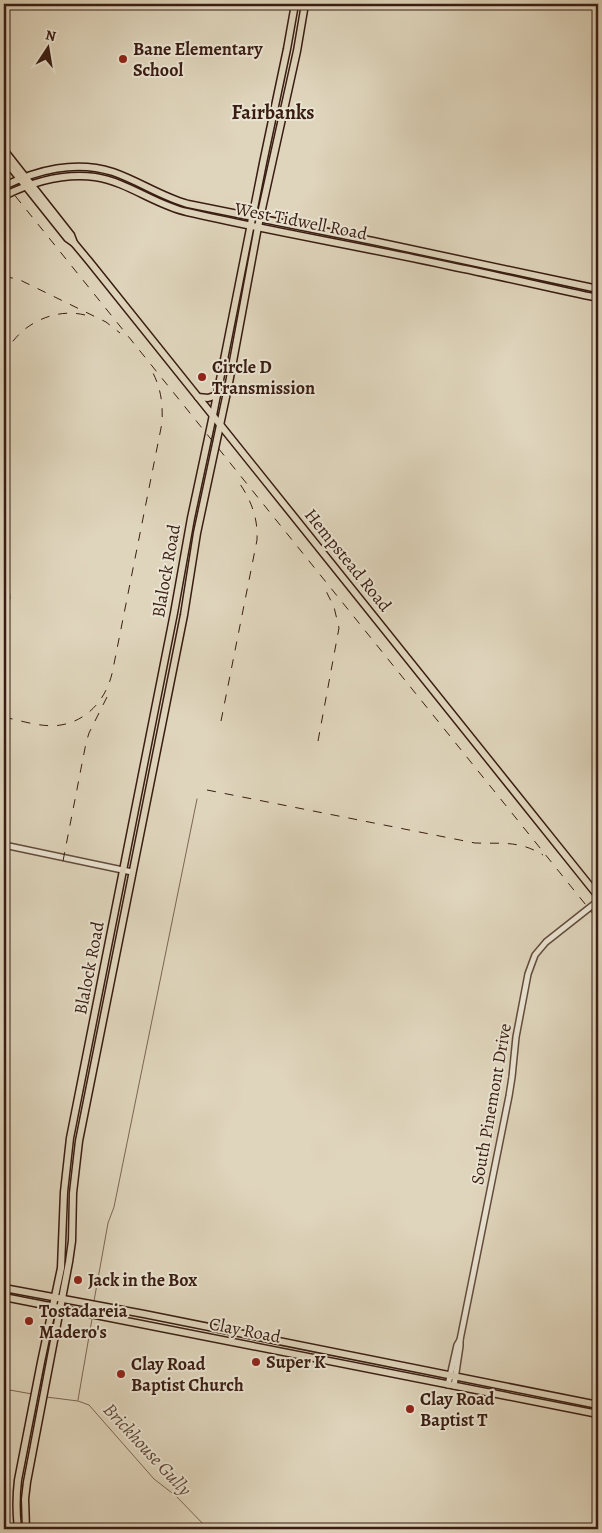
<svg xmlns="http://www.w3.org/2000/svg" width="602" height="1533" font-family="Alegreya,serif">
	<rect width="100%" height="100%" fill="#dfd5bc"/>
	<filter id="stains"><feTurbulence type="fractalNoise" baseFrequency=".004" numOctaves="4"/><feColorMatrix values="0 0 0 0 .2 0 0 0 0 .09 0 0 0 0 .02 0 0 0 .5 -.17"/></filter>
	<radialGradient id="worn" r=".72"><stop offset=".6" stop-color="#630" stop-opacity="0"/><stop offset="1" stop-color="#630" stop-opacity=".3"/></radialGradient>
	<g fill="none" stroke-linecap="round" stroke-linejoin="round">
		<!-- stream -->
		<g stroke="#7b6655" stroke-width="1">
			<polyline points="94,1301 108,1223 114,1207 197,799"/>
			<polyline points="4,1389 32,1394"/>
			<polyline points="46,1397 78,1401 89,1405 154,1479 176,1496 208,1529"/>
			<polyline points="78,1400 92,1319"/>
		</g>
		<!-- minor casing -->
		<g stroke="#624b3c" stroke-width="8">
			<g id="minor">
				<polyline points="4,845 132,872"/>
				<polyline points="448,1385 457,1345 460,1340"/>
				<polyline points="454,1386 460,1346 460,1340 509,1096 512,1077 516,1037 528,974 535,955 546,942 598,901"/>
			</g>
		</g>
		<!-- major casing -->
		<g stroke="#391d12" stroke-width="9">
			<g id="major">
				<polyline points="4,150 71,235 74,243 89,261 598,896"/>
				<polyline points="4,159 67,238 74,243"/>
				<path d="M4 186C38 170 75 160 113 172 139 181 162 197 188 204L373 241 598 289"/>
				<path d="M4 196C32 182 63 173 95 177 128 182 155 205 187 212 274 232 363 247 450 266 500 276 549 288 598 298"/>
				<polyline points="198,397 208,398 217,395"/>
				<polyline points="4,1288 144,1314 598,1405"/>
				<polyline points="4,1297 598,1414"/>
				<path d="M18 1529C16 1512 16 1497 18 1480L41 1362 61 1268 64 1192 70 1138 174 613 191 518 213 415 263 163 287 49 295 4"/>
				<polyline points="26,1529 25,1499 27,1482 69,1262 72,1241 73,1193 79,1141 184,615 197,533 229,383 258,227 297,51 305,4"/>
			</g>
		</g>
		<!-- minor -->
		<use href="#minor" stroke="#eae4d3" stroke-width="5"/>
		<!-- major -->
		<use href="#major" stroke="#dfd5bc" stroke-width="6"/>
		<!-- rail -->
		<g stroke="#391d12" stroke-width="1" stroke-dasharray="9 9" stroke-linecap="butt">
			<polyline points="4,182 598,920"/>
			<polyline points="4,276 20,280 106,322 120,333"/>
			<path d="M4 357C16 326 53 307 85 315"/>
			<path d="M4 573C13 594 10 606 6 628"/>
			<path d="M4 717C22 721 43 728 61 725 90 720 108 696 113 669L162 423C163 404 161 389 153 373"/>
			<path d="M221 721 257 540C258 519 252 502 240 484"/>
			<polyline points="318,741 339,628 334,607 324,587"/>
			<path d="M207 790 475 843C501 844 519 840 543 855"/>
			<polyline points="63,861 86,743 89,733 107,697"/>
		</g>
	</g>
	<!-- markers -->
	<g fill="#8f2418" stroke="#eae4d3" stroke-width="2">
		<circle cx="123" cy="59" r="5"/>
		<circle cx="202" cy="377" r="5"/>
		<circle cx="78" cy="1280" r="5"/>
		<circle cx="29" cy="1321" r="5"/>
		<circle cx="256" cy="1362" r="5"/>
		<circle cx="121" cy="1374" r="5"/>
		<circle cx="410" cy="1409" r="5"/>
	</g>
	<g text-anchor="middle" stroke-width="4" stroke-linejoin="round" paint-order="stroke">
		<!-- poi labels -->
		<g font-size="18" font-weight="bold" fill="#391d12" stroke="#eae4d3" text-anchor="start">
			<text x="133" y="55">Bane Elementary<tspan x="133" dy="21">School</tspan></text>
			<text x="212" y="373">Circle D<tspan x="212" dy="21">Transmission</tspan></text>
			<text x="88" y="1286">Jack in the Box</text>
			<text x="39" y="1317">Tostadareia<tspan x="39" dy="21">Madero's</tspan></text>
			<text x="266" y="1368">Super K</text>
			<text x="131" y="1370">Clay Road<tspan x="131" dy="21">Baptist Church</tspan></text>
			<text x="420" y="1405">Clay Road<tspan x="420" dy="21">Baptist T</tspan></text>
		</g>
		<!-- street labels -->
		<g font-size="18" fill="#391d12" stroke="#eae4d3">
			<text transform="translate(301 221) rotate(11)" y="6">West Tidwell Road</text>
			<text transform="translate(348 560) rotate(51)" y="6">Hempstead Road</text>
			<text transform="translate(166 571) rotate(-80)" y="6">Blalock Road</text>
			<text transform="translate(89 968) rotate(-79)" y="6">Blalock Road</text>
			<text transform="translate(491 1104) rotate(-80)" y="6">South Pinemont Drive</text>
			<text transform="translate(245 1330) rotate(11)" y="6">Clay Road</text>
		</g>
		<!-- water labels -->
		<g font-size="19" font-style="italic" fill="#604739" stroke="#eae4d3">
			<text transform="translate(148 1449) rotate(47)" y="7">Brickhouse Gully</text>
		</g>
		<!-- quarter labels -->
		<g font-size="20" font-weight="bold" fill="#391d12" stroke="#eae4d3">
			<text x="273" y="119">Fairbanks</text>
		</g>
	</g>
	<!-- margin -->
	<rect width="602" height="1533" fill="none" stroke="#dfd5bc" stroke-width="20"/>
	<rect x="5" y="5" width="592" height="1523" fill="none" stroke="#391d12" stroke-width="2.5"/>
	<rect x="10" y="10" width="582" height="1513" fill="none" stroke="#391d12"/>
	<!-- north arrow -->
	<g transform="translate(48 48) rotate(12)" stroke="#eae4d3" stroke-width="4" paint-order="stroke">
	<path d="M0-4L9 19L0 12L-9 19Z" fill="#391d12"/>
	<text y="-8" font-size="14" font-weight="bold" text-anchor="middle" fill="#391d12">N</text>
	</g>
	<rect width="100%" height="100%" filter="url(#stains)"/>
	<rect width="100%" height="100%" fill="url(#worn)"/>
</svg>
